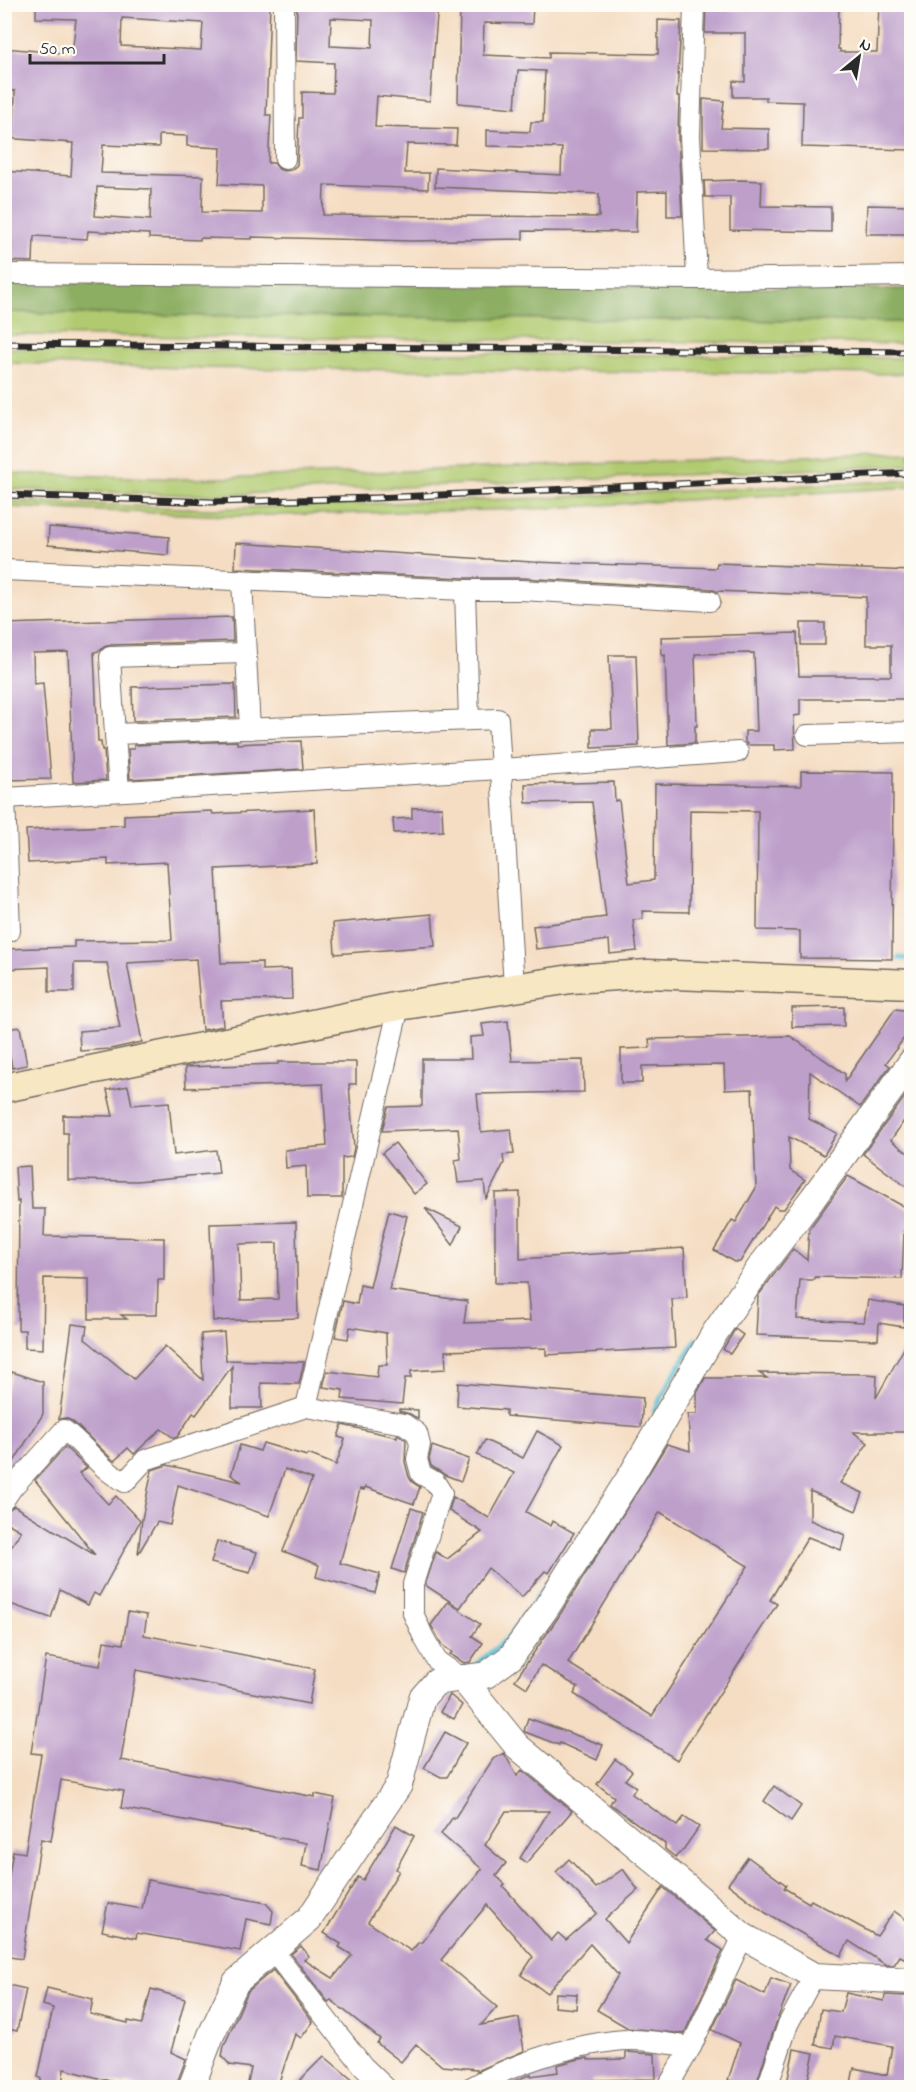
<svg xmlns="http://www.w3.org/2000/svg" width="916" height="2092" font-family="'Indie Flower',sans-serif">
	<rect width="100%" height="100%" fill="#fdfcf7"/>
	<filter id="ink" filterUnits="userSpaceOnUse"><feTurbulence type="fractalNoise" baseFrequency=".0167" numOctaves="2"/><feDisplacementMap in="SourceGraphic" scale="12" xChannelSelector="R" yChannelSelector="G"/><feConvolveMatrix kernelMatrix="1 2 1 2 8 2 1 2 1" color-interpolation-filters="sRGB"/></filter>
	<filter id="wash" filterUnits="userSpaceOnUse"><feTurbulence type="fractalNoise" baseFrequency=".008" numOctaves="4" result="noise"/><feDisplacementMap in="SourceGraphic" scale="24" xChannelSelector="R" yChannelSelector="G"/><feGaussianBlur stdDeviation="1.35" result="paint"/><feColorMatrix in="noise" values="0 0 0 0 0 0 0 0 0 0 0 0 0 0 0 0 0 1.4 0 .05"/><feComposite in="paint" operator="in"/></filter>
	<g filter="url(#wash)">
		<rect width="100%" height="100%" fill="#f5ddc3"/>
		<!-- green -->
		<g fill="#b1ca70" stroke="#6e7a4e" stroke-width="1.5">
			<polygon points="5,312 143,315 912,322 911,344 5,335"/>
			<polygon points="5,348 911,358 912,374 187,368 5,363"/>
			<polygon points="911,452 911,465 240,494 196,495 4,489 5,473 190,479"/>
			<polygon points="912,480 911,487 532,509 233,516 4,507 5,501 208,509 541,498"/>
		</g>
		<!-- forest -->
		<polygon fill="#8cae62" stroke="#5c6c46" stroke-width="1.5" points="5,282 912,289 911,322 143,315 5,312"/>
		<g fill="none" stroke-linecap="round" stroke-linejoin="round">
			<!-- stream -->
			<g stroke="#5cc4d9" stroke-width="5">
				<polyline points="899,958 912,959"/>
				<polyline points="903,1055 912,1042"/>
				<polyline points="654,1411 676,1371 697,1339"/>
				<polyline points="475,1666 508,1638 555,1572"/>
			</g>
		</g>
		<g id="blocks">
			<!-- building -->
			<g fill="#bd9fca" fill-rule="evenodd">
				<path d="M36 4H270L266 115H271L268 163H274L279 169 284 171 291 170 297 165 299 118H302V92L333 93 334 63 296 61 297 4H438L430 101 377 96 375 127 457 129 456 145 407 144 405 173H429L428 189 324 185 323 215 599 217V194L435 187 436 168 561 175 562 148 487 146V130L530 132 531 122H543L545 71 518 70 515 108 458 103 460 4H533L532 24 484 23 483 55 549 58V52L658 54V20L681 21 677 96H679L678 137 682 216H667V191L637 192 636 232 523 231V239L413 241 252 237V239L200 238V240L149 238V234L88 231 87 239 34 236 33 262 4 261V171L71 176 73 143 4 138V124H14L15 91 4 90V48L72 54 76 19 36 18ZM122 18 203 23 201 50 121 46ZM331 18 373 20 372 48 330 46ZM159 135 187 136V146L221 148 219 184 262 186V213L202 212 203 176 101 173 103 145 159 147ZM97 187 151 189 150 220 95 216Z"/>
				<polygon points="706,4 730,4 730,10 760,9 760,4 839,4 838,49 840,49 840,52 877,52 879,4 912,4 912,150 802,147 803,102 766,101 766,97 733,97 733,81 745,82 745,33 705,33"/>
				<polygon points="703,99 724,101 721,128 769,129 769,149 703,148"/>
				<polygon points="740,180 762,181 761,206 831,207 831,232 730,230 730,197 705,197 704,181"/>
				<polygon points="867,205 912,206 912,234 866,234"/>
				<polygon points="49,527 169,537 168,555 48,545"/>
				<polygon points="236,543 532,562 716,568 717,563 912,571 912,699 800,699 800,715 794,716 795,749 774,750 774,745 748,745 745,742 745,731 757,731 754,653 695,654 697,726 695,726 695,743 668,745 665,655 662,656 661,637 797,633 799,676 891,676 891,645 866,645 866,597 716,591 711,589 522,578 465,578 235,568"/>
				<polygon points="232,617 233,641 110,645 104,647 99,651 94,652 98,742 101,742 102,750 104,750 106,780 73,782 68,652 33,653 34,684 43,683 51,779 4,780 4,624"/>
				<rect x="801" y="623" width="24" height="22"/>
				<polygon points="609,655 636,655 639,746 592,748 592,729 612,729"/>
				<polygon points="235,684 236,717 133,721 132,687"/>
				<polygon points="237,741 237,744 301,741 303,769 130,779 128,749 134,749 134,745"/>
				<polygon points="801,771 893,772 892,959 800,958 800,931 757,930 758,811 690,810 689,912 642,911 643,919 633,920 637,951 610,954 609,940 536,949 533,926 606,917 592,802 526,803 525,784 614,782 615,801 619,800 629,883 654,880 655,784 801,786"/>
				<polygon points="442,807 443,831 394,833 393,819 412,818 412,808"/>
				<polygon points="314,809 317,864 216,869 221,963 262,962 262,970 291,969 292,999 221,1001 223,1026 202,1030 196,959 127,963 142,1042 110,1049 80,1051 79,1031 120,1028 107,963 74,963 74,992 49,992 49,967 4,969 4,949 74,947 74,941 172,940 167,862 108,865 108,859 28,863 26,830 124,825 124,815 212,811 213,814"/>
				<polygon points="432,914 435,946 335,954 333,923"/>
				<polygon points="844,1007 844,1026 792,1027 792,1008"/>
				<polygon points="895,1009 912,1011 912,1027 886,1063 890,1066 860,1107 810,1072 809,1119 837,1133 824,1155 789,1137 790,1170 805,1180 784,1209 778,1209 774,1206 740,1262 734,1262 714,1250 732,1220 736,1222 756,1188 752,1089 725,1090 724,1065 642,1066 642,1083 621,1083 621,1049 650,1048 649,1039 790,1036 845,1074 845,1081"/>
				<polygon points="508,1021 512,1061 583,1060 584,1092 477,1094 481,1132 511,1129 514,1154 503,1155 504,1163 486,1199 484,1181 458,1183 455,1160 461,1159 458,1128 382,1131 388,1107 422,1106 422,1059 471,1059 470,1037 484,1036 482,1024"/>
				<polygon points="20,1027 27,1065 12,1068 6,1029"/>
				<polygon points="278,1062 356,1062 356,1084 349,1084 354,1148 352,1157 342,1158 342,1198 307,1198 306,1166 286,1168 285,1150 327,1146 323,1084 186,1088 185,1067 278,1064"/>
				<polygon points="128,1086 132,1105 169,1102 174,1155 216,1150 219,1173 137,1181 68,1180 68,1133 63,1133 63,1115 113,1116 107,1090"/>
				<polygon points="912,1087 912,1109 891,1140 912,1156 912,1191 863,1154"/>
				<polygon points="395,1143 427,1184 414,1194 382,1153"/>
				<polygon points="30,1166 32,1209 45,1209 44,1236 164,1238 164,1280 158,1280 157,1315 121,1315 127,1319 89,1319 89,1279 44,1278 43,1349 25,1348 25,1330 18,1330 19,1201 17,1202 15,1167"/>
				<polygon points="848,1176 912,1211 912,1235 904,1231 902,1279 815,1277 814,1280 800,1280 797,1319 864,1322 868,1300 904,1306 904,1327 879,1323 878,1340 756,1335 758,1296 793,1249 807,1260 809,1229"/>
				<polygon points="520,1192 520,1259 684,1248 687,1298 672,1299 675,1348 546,1355 546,1348 445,1351 446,1369 411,1371 411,1378 405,1378 402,1404 342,1399 343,1390 323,1387 327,1371 377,1377 378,1365 387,1365 386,1333 350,1327 348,1339 335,1337 343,1301 357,1304 360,1285 370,1287 389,1211 407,1216 389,1290 467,1301 464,1323 530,1321 527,1283 495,1283 495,1193"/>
				<polygon points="425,1208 462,1226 453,1245"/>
				<path d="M296 1222 298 1318 213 1321 210 1224ZM277 1243 278 1299 241 1300 239 1244Z"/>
				<polygon points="72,1324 87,1326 85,1339 134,1379 165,1346 203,1380 201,1334 224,1332 226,1360 304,1362 299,1384 261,1383 262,1408 232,1408 232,1366 196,1415 193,1413 177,1437 174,1438 161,1429 134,1454 128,1448 114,1461 72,1421 65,1418 59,1419"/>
				<polygon points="735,1329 743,1335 730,1354 723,1349"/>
				<path d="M912 1334V1432H853L868 1443 840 1483 863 1493 856 1511 810 1491V1520L845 1535 841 1550 808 1537 770 1600 777 1604 677 1760 574 1694 578 1687 541 1665 527 1688 515 1680 559 1616 667 1444 690 1451 688 1414H697V1393L705 1378H767L759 1373 867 1374 877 1375 876 1398ZM660 1512 748 1566 652 1716 568 1663Z"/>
				<polygon points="12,1372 43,1382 43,1414 4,1478 4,1396"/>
				<polygon points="458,1383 643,1398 641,1427 506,1416 506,1410 457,1406"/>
				<polygon points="399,1409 418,1410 418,1419 410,1414 399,1411"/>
				<polygon points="342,1425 397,1437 397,1435 399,1435 406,1440 405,1462 409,1477 412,1482 420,1487 414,1504 365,1487 364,1490 360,1489 340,1563 380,1574 375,1593 316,1577 319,1565 283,1551 312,1479 285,1469 269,1516 178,1485 170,1525 157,1522 138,1554 142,1519 152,1470 167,1465 242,1482 231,1475 240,1445 260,1451 263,1443 307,1456 308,1454 336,1465 345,1439 338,1437"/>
				<polygon points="537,1431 563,1445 526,1512 551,1526 553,1521 574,1533 549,1573 545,1571 522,1597 488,1568 460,1608 425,1585 436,1552 447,1559 482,1532 449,1511 453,1497 489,1518 514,1473 477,1455 485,1440 523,1458"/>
				<polygon points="432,1446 469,1459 461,1481 445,1475 431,1466 429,1459"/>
				<polygon points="65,1447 87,1468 79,1473 108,1504 116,1496 140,1521 99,1596 94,1593 88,1605 60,1590 51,1618 4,1602 4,1558 21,1531 4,1521 4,1512 14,1506 95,1555 35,1480"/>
				<polygon points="411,1508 423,1512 404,1573 392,1569"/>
				<polygon points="217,1541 257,1552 250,1573 211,1563"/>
				<polygon points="448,1602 480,1624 472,1636 483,1643 470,1662 464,1663 450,1654 452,1652 442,1645 431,1625"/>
				<polygon points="128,1612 147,1615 144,1635 315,1669 309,1704 136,1670 121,1760 315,1797 315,1794 335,1798 321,1870 302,1866 306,1843 121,1808 124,1791 61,1780 51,1841 41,1839 22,1959 4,1956 4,1905 13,1851 25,1853 41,1754 31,1753 46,1657 100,1666 104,1641 123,1644"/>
				<polygon points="450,1695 462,1705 454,1719 440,1712"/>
				<polygon points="528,1718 603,1745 597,1760 560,1743 559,1745 525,1732 524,1731"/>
				<polygon points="445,1732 466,1743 447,1777 441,1777 424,1768"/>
				<polygon points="504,1753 517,1776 522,1770 572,1811 526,1863 520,1858 549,1811 506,1811 485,1845 506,1863 496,1876 505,1884 503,1886 551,1941 558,1933 566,1940 597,1913 556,1872 569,1859 596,1888 623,1869 638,1890 605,1919 626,1943 663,1887 715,1931 707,1940 723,1950 684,2034 628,2028 597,2010 618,1975 590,1944 547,1993 521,1975 533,1957 487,1905 441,1960 497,2007 481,2025 519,2018 524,2051 477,2071 477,2069 442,2066 416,2044 401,2062 377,2043 380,2039 331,2000 328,2002 291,1954 301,1946 309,1956 304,1960 333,1978 352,1955 339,1947 341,1944 324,1933 358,1877 363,1880 396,1825 414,1836 396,1869 399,1871 368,1922 411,1951 419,1942 421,1943 482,1869 441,1834 453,1817 454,1819 493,1759"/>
				<polygon points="615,1759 632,1771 625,1780 636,1787 632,1794 677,1826 684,1817 699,1827 683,1850 675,1857 665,1849 665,1844 610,1804 614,1797 597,1784"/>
				<polygon points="774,1786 801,1806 791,1821 764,1801"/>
				<polygon points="748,1857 786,1885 784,1888 809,1903 811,1900 877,1936 894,1911 912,1924 912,1962 900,1956 894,1965 886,1965 849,1941 841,1956 766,1913 728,1884"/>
				<polygon points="148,1880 266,1903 273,1911 271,1924 246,1919 240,1951 137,1933 136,1938 102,1931 108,1903 142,1909"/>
				<polygon points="273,1970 313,2022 301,2038 295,2034 277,2088 247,2088 251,2068 230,2065 222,2056 224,2046 248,1991"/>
				<polygon points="771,1978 791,1985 777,2020 755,2088 750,2088 728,2080 740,2043 712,2030 736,1980 765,1995"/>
				<polygon points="4,1984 26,1989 17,2031 4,2028"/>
				<polygon points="47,1988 93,1999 90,2014 128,2023 128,2021 142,2024 151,1989 185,1999 171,2052 186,2059 175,2088 144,2088 126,2082 125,2085 64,2069 62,2086 41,2083 41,2079 38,2077 53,2008 43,2005"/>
				<polygon points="555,1993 577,1994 576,2009 554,2007"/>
				<polygon points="846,1993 884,2001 885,1995 907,1996 906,2025 912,2026 912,2088 850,2088 854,2068 887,2075 892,2046 835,2036 833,2048 815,2045 821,2009 841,2012"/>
				<polygon points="794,2049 814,2053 806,2088 786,2088"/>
				<polygon points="626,2052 655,2054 656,2079 591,2080 592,2083 566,2088 498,2088 531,2074 531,2076 558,2072 557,2065 579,2059 588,2058 588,2060 626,2059"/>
				<polygon points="324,2056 362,2088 292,2088"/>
			</g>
		</g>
	</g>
	<g filter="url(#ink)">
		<use href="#blocks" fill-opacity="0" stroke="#726960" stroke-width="1.5"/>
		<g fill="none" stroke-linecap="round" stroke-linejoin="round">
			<!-- minor casing -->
			<g stroke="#726960" stroke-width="22">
				<g id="minor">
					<polyline points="284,4 285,159"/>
					<polyline points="694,4 690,136 697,279"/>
					<polyline points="4,274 697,279 912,276"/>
					<polyline points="4,570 465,590 521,590 710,601"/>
					<polyline points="242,581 250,729"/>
					<polyline points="465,590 469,720"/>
					<polyline points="115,734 110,657 245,653"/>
					<polyline points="807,735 912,732"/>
					<polyline points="119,791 115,734 498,719 514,988"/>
					<polyline points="10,931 5,798 500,769 738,752"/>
					<polyline points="306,1407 399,1006"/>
					<path d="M4 1500 12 1488 64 1430C86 1446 100 1470 125 1482L145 1460 306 1407 404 1424 417 1433 420 1445 417 1459 421 1474 435 1482 442 1493 413 1584V1613L423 1636 437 1661 462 1678"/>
					<polyline points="273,1951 363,2066 386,2088"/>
					<path d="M470 2088C514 2064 564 2047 614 2041 639 2038 667 2043 691 2047"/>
					<polyline points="667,2088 691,2047 743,1936"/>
					<polyline points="767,2088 788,2024 814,1976"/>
				</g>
			</g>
			<!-- tertiary casing -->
			<g stroke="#726960" stroke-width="28">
				<g id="tertiary">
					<polyline points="462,1678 517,1746 690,1890 743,1936 814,1976 912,1981"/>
					<polyline points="191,2088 211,2035 236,1982 309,1919 399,1785 422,1698 436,1682 486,1675 511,1657 546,1608 632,1474 714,1334 761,1266 813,1198 912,1061"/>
				</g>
			</g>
			<!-- secondary casing -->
			<g stroke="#726960" stroke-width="31">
				<polyline id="secondary" points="4,1088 399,1006 571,979 648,974 912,984"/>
			</g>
			<!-- minor -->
			<use href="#minor" stroke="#fff" stroke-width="20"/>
			<!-- tertiary -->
			<use href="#tertiary" stroke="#fff" stroke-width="26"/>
			<!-- secondary -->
			<use href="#secondary" stroke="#f7e8c3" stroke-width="28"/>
			<!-- rail casing -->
			<g stroke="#2b2b2b" stroke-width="7">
				<g id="rail">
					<polyline points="4,344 912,352"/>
					<polyline points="4,495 213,502 375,498 912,473"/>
				</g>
			</g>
			<!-- rail -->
			<use href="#rail" stroke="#fdfcf7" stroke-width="4.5" stroke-dasharray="14" stroke-linecap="butt"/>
		</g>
	</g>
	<!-- margin -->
	<rect width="916" height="2092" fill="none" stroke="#fdfcf7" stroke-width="24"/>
	<!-- north arrow -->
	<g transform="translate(859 57) rotate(30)" stroke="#fdfcf7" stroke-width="4.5" paint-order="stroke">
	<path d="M0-4.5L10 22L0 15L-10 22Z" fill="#2b2b2b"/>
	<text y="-9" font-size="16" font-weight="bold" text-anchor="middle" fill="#2b2b2b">N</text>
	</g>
	<!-- scale -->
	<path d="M30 54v9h134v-9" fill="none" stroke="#2b2b2b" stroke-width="3"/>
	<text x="39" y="54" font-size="18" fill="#2b2b2b" stroke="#fdfcf7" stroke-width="4.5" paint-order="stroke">50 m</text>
</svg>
